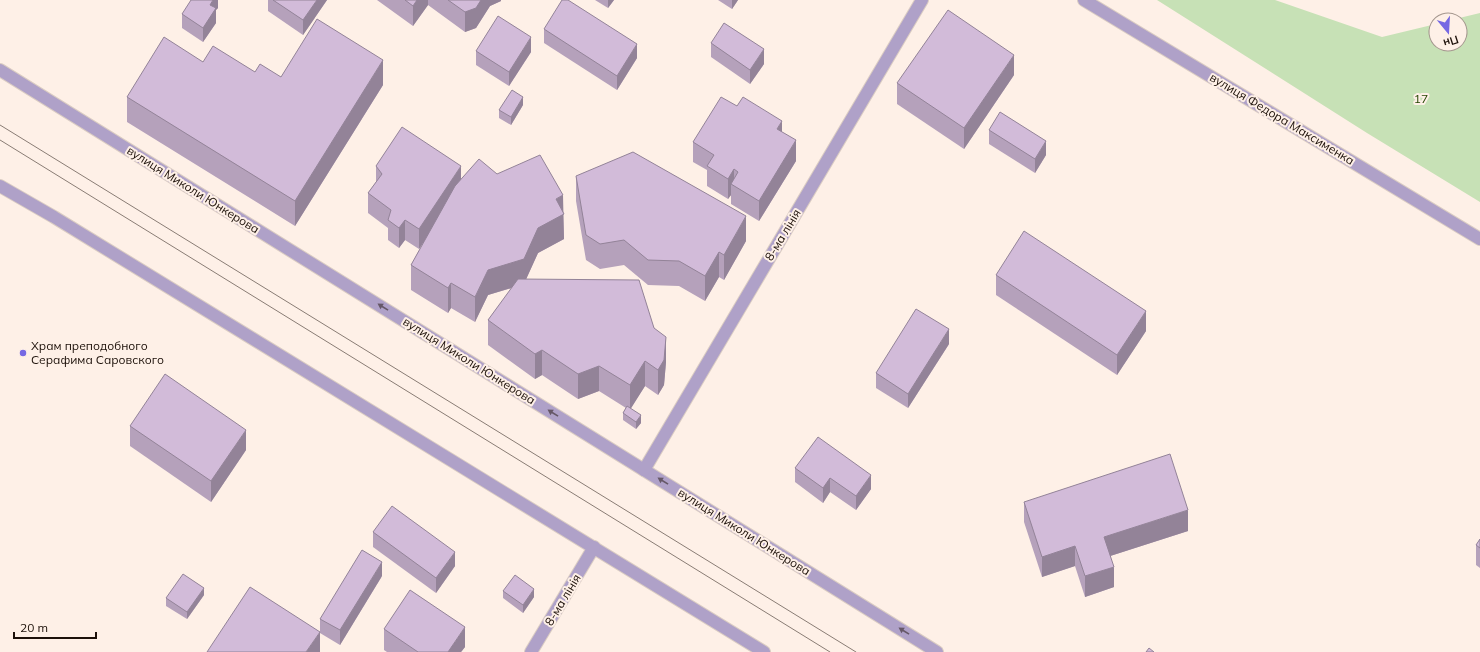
<svg xmlns="http://www.w3.org/2000/svg" width="1480" height="652" font-family="Mulish,sans-serif">
	<rect width="100%" height="100%" fill="#fef0e7"/>
	<!-- green -->
	<polygon fill="#c7e1b6" points="1157,0 1275,0 1382,37 1436,24 1436,44 1460,44 1460,20 1451,20 1480,13 1480,202 1367,133"/>
	<g fill="none" stroke-linecap="round" stroke-linejoin="round">
		<!-- street casing -->
		<g stroke="#daccc3" stroke-width="14">
			<g id="street">
				<polyline points="1084,0 1480,239"/>
				<polyline points="0,70 937,652"/>
				<polyline points="0,186 54,217 764,652"/>
				<polyline points="644,470 922,0"/>
				<polyline points="531,652 594,547"/>
			</g>
		</g>
		<!-- street -->
		<use href="#street" stroke="#afa1c8" stroke-width="12"/>
		<!-- tram -->
		<g stroke="#897c74" stroke-width="1">
			<polyline points="0,125 856,652"/>
			<polyline points="0,140 830,652"/>
		</g>
	</g>
	<!-- wall -->
	<g fill="#b5a1bb">
		<polygon points="218,0 218,8 216,10 216,23 203,42 182,28 182,14"/>
		<polygon points="268,0 327,0 303,35 268,11"/>
		<polygon points="377,0 501,0 501,1 490,6 476,28 465,32 428,5 413,26"/>
		<polygon points="595,0 614,0 608,8"/>
		<polygon points="718,0 738,0 732,9"/>
		<polygon points="544,29 637,58 617,90 544,43"/>
		<polygon points="711,43 764,64 750,84 711,57"/>
		<polygon points="476,51 531,52 509,86 476,65"/>
		<polygon points="203,62 281,77 383,85 295,226 127,122 127,97"/>
		<polygon points="1014,75 964,149 897,104 897,83"/>
		<polygon points="523,105 511,125 499,118 499,110"/>
		<polygon points="737,106 782,132 796,161 759,221 731,204 731,195 728,199 707,186 707,170 693,162 693,142"/>
		<polygon points="989,130 1046,155 1035,173 989,144"/>
		<polygon points="376,166 461,180 497,174 563,213 564,239 538,253 526,279 654,328 666,362 664,385 658,395 645,386 630,409 641,423 636,429 623,420 623,413 626,408 599,391 578,399 542,375 535,379 488,345 488,320 512,288 488,295 475,322 451,308 448,313 411,290 411,265 425,240 419,249 405,240 399,248 388,240 388,228 368,213 368,193 376,182"/>
		<polygon points="576,176 746,241 724,280 719,277 705,301 679,286 648,285 624,265 600,269 586,260 576,201"/>
		<polygon points="996,275 1146,331 1117,375 996,295"/>
		<polygon points="949,344 908,408 876,388 876,373"/>
		<polygon points="130,426 246,450 211,502 130,446"/>
		<polygon points="795,468 871,489 856,510 830,492 823,503 795,482"/>
		<polygon points="1024,502 1188,531 1110,556 1114,587 1085,597 1075,566 1042,577 1024,522"/>
		<polygon points="373,532 455,566 436,593 373,547"/>
		<polygon points="1480,539 1480,568 1476,565 1476,545"/>
		<polygon points="382,576 340,645 320,633 320,619"/>
		<polygon points="503,591 534,597 523,613 503,598"/>
		<polygon points="204,595 187,619 166,606 166,598"/>
		<polygon points="384,629 465,647 461,652 387,652 384,650"/>
	</g>
	<!-- shaded-wall -->
	<g fill="#938398">
		<polygon points="213,0 218,0 218,8 216,10 216,23 203,42 203,28 210,5"/>
		<polygon points="317,0 327,0 303,35 303,20"/>
		<polygon points="417,0 428,0 428,5 413,26 413,6"/>
		<polygon points="481,0 501,0 501,1 490,6 476,28 465,32 465,12"/>
		<polygon points="608,0 614,0 608,8"/>
		<polygon points="732,0 738,0 732,9"/>
		<polygon points="531,37 531,52 509,86 509,72"/>
		<polygon points="637,44 637,58 617,90 617,76"/>
		<polygon points="764,49 764,64 750,84 750,70"/>
		<polygon points="1014,55 1014,75 964,149 964,128"/>
		<polygon points="383,60 383,85 295,226 295,201"/>
		<polygon points="523,97 523,105 511,125 511,117"/>
		<polygon points="782,121 782,141 777,129"/>
		<polygon points="796,140 796,161 759,221 759,201"/>
		<polygon points="1046,141 1046,155 1035,173 1035,159"/>
		<polygon points="461,166 461,187 419,249 419,229"/>
		<polygon points="734,169 734,186 731,184 731,195 728,199 728,179"/>
		<polygon points="563,195 564,239 538,253 524,284 488,295 475,322 475,297 488,270 538,228 556,199"/>
		<polygon points="746,216 746,241 724,280 724,255"/>
		<polygon points="405,220 405,240 399,248 399,228"/>
		<polygon points="719,252 719,277 705,301 705,276"/>
		<polygon points="451,283 451,308 448,313 448,288"/>
		<polygon points="1146,311 1146,331 1117,375 1117,355"/>
		<polygon points="949,329 949,344 908,408 908,394"/>
		<polygon points="666,337 666,362 664,385 658,395 658,370"/>
		<polygon points="542,350 542,375 535,379 535,354"/>
		<polygon points="645,361 645,386 630,410 630,385"/>
		<polygon points="599,366 599,391 578,399 578,374"/>
		<polygon points="641,415 641,423 636,429 636,422"/>
		<polygon points="246,430 246,450 211,502 211,481"/>
		<polygon points="871,475 871,489 856,510 856,496"/>
		<polygon points="830,478 830,492 823,503 823,488"/>
		<polygon points="1188,510 1188,531 1104,558 1104,537"/>
		<polygon points="1075,546 1075,566 1042,577 1042,557"/>
		<polygon points="455,552 455,566 436,593 436,578"/>
		<polygon points="382,562 382,576 340,645 340,630"/>
		<polygon points="1114,567 1114,587 1085,597 1085,576"/>
		<polygon points="204,588 204,595 187,619 187,612"/>
		<polygon points="534,589 534,597 523,613 523,605"/>
		<polygon points="465,627 465,647 461,652 448,652"/>
		<polygon points="320,632 320,652 306,652"/>
	</g>
	<!-- building -->
	<g fill="#d2bbd9" stroke="#938398">
		<polygon points="191,0 213,0 210,5 216,8 203,28 182,14"/>
		<polygon points="273,0 317,0 303,20"/>
		<polygon points="405,0 417,0 413,6"/>
		<polygon points="448,0 481,0 476,8 465,12"/>
		<polygon points="562,0 568,0 637,44 617,76 544,29"/>
		<polygon points="948,10 1014,55 964,128 897,83"/>
		<polygon points="498,16 531,37 509,72 476,51"/>
		<polygon points="317,19 383,60 295,201 127,97 164,37 203,62 213,46 255,72 260,64 281,77"/>
		<polygon points="724,23 764,49 750,70 711,43"/>
		<polygon points="512,90 523,97 511,117 499,110"/>
		<polygon points="721,97 737,106 743,97 782,121 777,129 796,140 759,201 731,184 738,172 734,169 728,179 707,166 714,155 693,142"/>
		<polygon points="1000,112 1046,141 1035,159 989,130"/>
		<polygon points="402,127 461,166 419,229 405,220 399,228 388,220 391,210 368,193 382,174 376,166"/>
		<polygon points="633,152 746,216 724,255 719,252 705,276 679,261 648,260 624,240 600,244 586,235 576,176"/>
		<polygon points="540,155 563,195 556,199 564,214 538,228 524,259 488,270 475,297 451,283 448,288 411,265 455,186 479,159 497,174"/>
		<polygon points="1024,231 1146,311 1117,355 996,275"/>
		<polygon points="518,279 639,280 654,328 666,337 664,360 658,370 645,361 630,385 599,366 578,374 542,350 535,354 488,320"/>
		<polygon points="916,309 949,329 908,394 876,373"/>
		<polygon points="165,374 246,430 211,481 130,426"/>
		<polygon points="627,406 641,415 636,422 623,413"/>
		<polygon points="818,437 871,475 856,496 830,478 823,488 795,468"/>
		<polygon points="1170,454 1188,510 1104,537 1114,567 1085,576 1075,546 1042,557 1024,502"/>
		<polygon points="392,506 455,552 436,578 373,532"/>
		<polygon points="1480,539 1480,548 1476,545"/>
		<polygon points="362,550 382,562 340,630 320,619"/>
		<polygon points="183,574 204,588 187,612 166,598"/>
		<polygon points="515,575 534,589 523,605 503,591"/>
		<polygon points="250,587 320,632 306,652 207,652"/>
		<polygon points="410,590 465,627 448,652 418,652 384,629"/>
		<polygon points="1149,648 1154,652 1146,652"/>
	</g>
	<!-- one-way arrows -->
	<defs><path id="oneway-solid" d="M-6-.8H1V-3.2L6.5 0L1 3.2V.8H-6Z"/></defs>
	<g fill="#665868">
		<use href="#oneway-solid" transform="translate(383 307) rotate(-148)"/>
		<use href="#oneway-solid" transform="translate(553 413) rotate(-148)"/>
		<use href="#oneway-solid" transform="translate(663 481) rotate(-148)"/>
		<use href="#oneway-solid" transform="translate(904 631) rotate(-148)"/>
	</g>
	<!-- markers -->
	<circle fill="#7668e3" stroke="#fef0e7" stroke-width="1.5" cx="23" cy="353" r="4"/>
	<g text-anchor="middle" stroke-width="4" stroke-linejoin="round" paint-order="stroke">
		<!-- park labels -->
		<g font-size="12" fill="#244400" stroke="#fef0e7">
			<text x="1421" y="103">17</text>
		</g>
		<!-- street labels -->
		<g font-size="12" fill="#1c1009" stroke="#fef0e7">
			<text transform="translate(1282 119) rotate(31)" y="4">вулиця Федора Максименка</text>
			<text transform="translate(193 190) rotate(32)" y="4">вулиця Миколи Юнкерова</text>
			<text transform="translate(783 235) rotate(-59)" y="4">8-ма лінія</text>
			<text transform="translate(469 361) rotate(32)" y="4">вулиця Миколи Юнкерова</text>
			<text transform="translate(744 532) rotate(32)" y="4">вулиця Миколи Юнкерова</text>
			<text transform="translate(563 600) rotate(-59)" y="4">8-ма лінія</text>
		</g>
		<!-- poi labels -->
		<g font-size="12" fill="#1c1009" stroke="#fef0e7" text-anchor="start">
			<text x="31" y="350">Храм преподобного<tspan x="31" dy="14">Серафима Саровского</tspan></text>
		</g>
	</g>
	<!-- north arrow -->
	<g transform="translate(1448 32) rotate(162)"><circle r="19" fill="#fef0e7" stroke="#a4968e"/>
	<path d="M0-3L7 15L0 10L-7 15Z" fill="#7668e3"/>
	<text y="-6" font-size="11" font-weight="bold" text-anchor="middle" fill="#1c1009">Пн</text>
	</g>
	<!-- scale -->
	<path d="M14 632v6h82v-6" fill="none" stroke="#1c1009" stroke-width="2"/>
	<text x="20" y="632" font-size="12" fill="#1c1009" stroke="#fef0e7" stroke-width="3" paint-order="stroke">20 m</text>
</svg>
